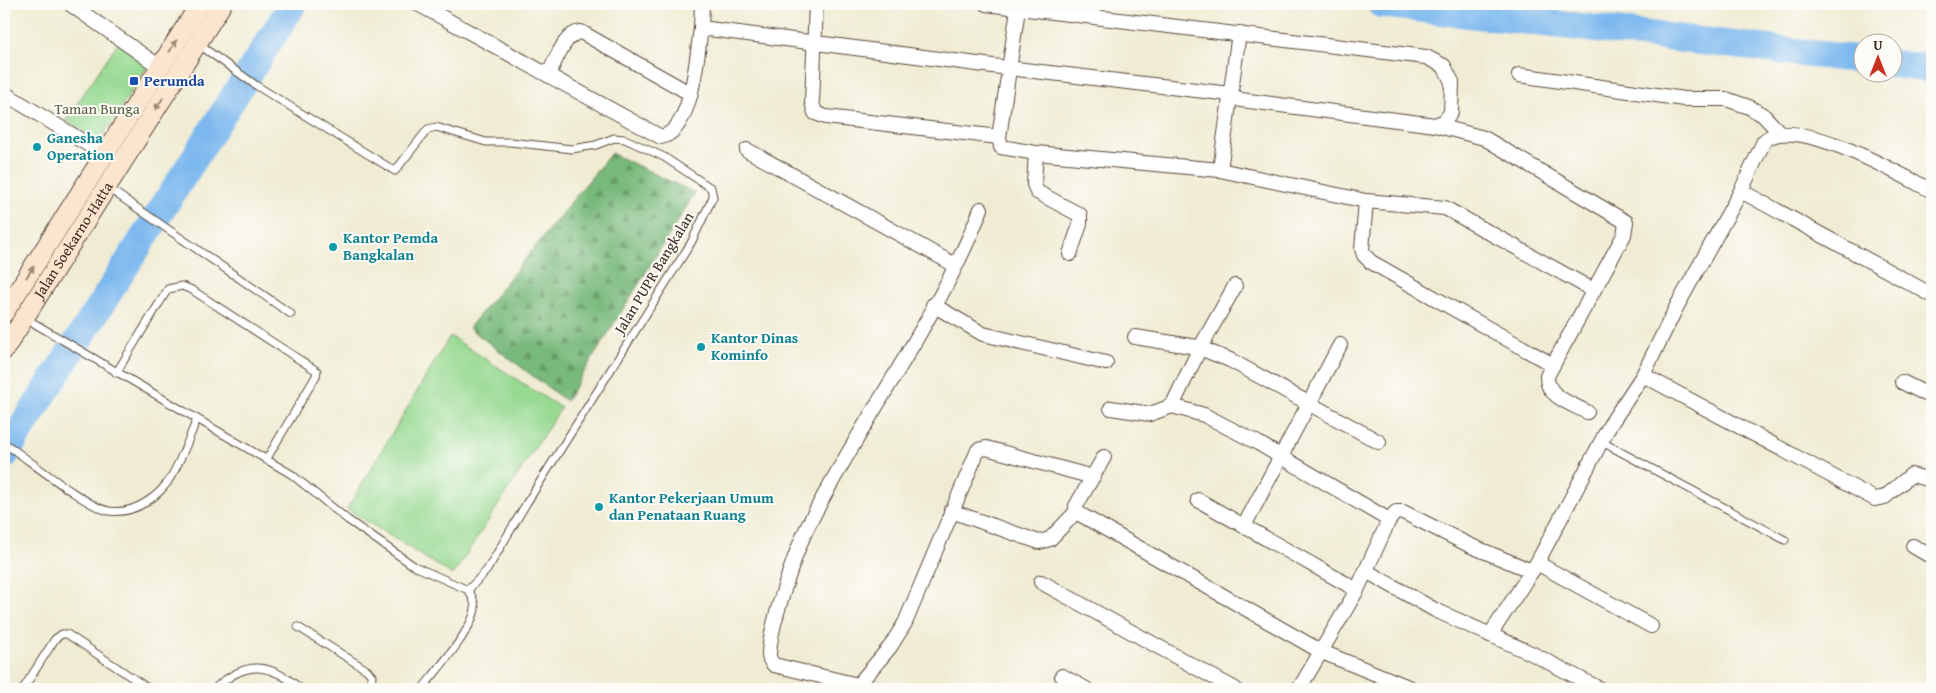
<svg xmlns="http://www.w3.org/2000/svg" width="1936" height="693" font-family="'Gentium Book Plus',serif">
	<defs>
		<pattern id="forest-firs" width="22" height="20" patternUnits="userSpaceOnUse" patternTransform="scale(1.25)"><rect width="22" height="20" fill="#78b97b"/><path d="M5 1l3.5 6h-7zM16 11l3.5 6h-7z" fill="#649764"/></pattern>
	</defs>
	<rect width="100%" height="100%" fill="#fdfcf7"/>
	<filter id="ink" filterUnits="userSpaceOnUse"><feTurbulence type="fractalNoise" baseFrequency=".02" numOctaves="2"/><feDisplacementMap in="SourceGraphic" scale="10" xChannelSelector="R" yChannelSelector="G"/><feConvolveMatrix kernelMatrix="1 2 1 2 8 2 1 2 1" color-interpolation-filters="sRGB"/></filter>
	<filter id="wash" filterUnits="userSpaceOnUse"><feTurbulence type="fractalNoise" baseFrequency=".0096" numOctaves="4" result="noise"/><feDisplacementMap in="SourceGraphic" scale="20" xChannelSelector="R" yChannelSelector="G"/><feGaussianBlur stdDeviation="1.12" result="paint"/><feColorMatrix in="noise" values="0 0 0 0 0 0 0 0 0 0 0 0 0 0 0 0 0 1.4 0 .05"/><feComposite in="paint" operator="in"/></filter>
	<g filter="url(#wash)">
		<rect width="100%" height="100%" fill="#f0ecd4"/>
		<!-- forest -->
		<polygon fill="url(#forest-firs)" stroke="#5a724c" points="611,153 695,193 566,401 469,328"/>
		<!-- park -->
		<g fill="#96d991" stroke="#688258">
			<polygon points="119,41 150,62 99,142 66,120"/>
			<polygon points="450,336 561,408 453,575 347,509"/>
		</g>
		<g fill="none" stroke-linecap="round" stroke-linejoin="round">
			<!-- river -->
			<g stroke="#7bb8ee" stroke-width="28">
				<polyline points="1381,4 1864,60"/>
				<polyline points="1894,64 1932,69"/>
				<polyline points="4,456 293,4"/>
			</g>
		</g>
	</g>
	<g filter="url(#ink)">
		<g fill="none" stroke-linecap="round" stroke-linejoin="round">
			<!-- service casing -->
			<g stroke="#564739" stroke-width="9">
				<g id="service">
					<polyline points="198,44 257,86 395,171 428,129 436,127 486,142 510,142 572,149 596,145 614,138 625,139 664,157 711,188 713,197 691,243 526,504 487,570 468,590"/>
					<polyline points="108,188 291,314"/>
					<path d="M25 318 291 474 348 520 414 566 468 590C472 596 475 601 475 608 473 630 436 671 422 689"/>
					<polyline points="116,373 168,289 182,286 192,290 317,371 316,376 266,460"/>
					<polyline points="1602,442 1785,540"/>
					<path d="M4 443C27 458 86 507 109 511 134 515 161 496 172 475 182 458 189 438 197 419"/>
					<polyline points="298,627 367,670 372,676 370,689"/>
					<polyline points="23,689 55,639 62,634 67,634 149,689"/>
					<path d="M214 689C246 660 269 662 301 689"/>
				</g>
			</g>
			<!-- minor casing -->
			<g stroke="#564739" stroke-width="16">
				<g id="minor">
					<polyline points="70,4 160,67"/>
					<path d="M418 4 661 137C693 131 697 54 701 28"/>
					<path d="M702 4 701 28 1008 68 1230 94 1241 100 1435 125 1484 138 1626 222 1624 235 1547 376C1546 397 1572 404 1587 412"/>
					<polyline points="816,4 812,102 815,113 826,117 999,137"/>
					<polyline points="986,4 1426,57 1444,66 1452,82 1451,112 1445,121 1435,125"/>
					<polyline points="1018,9 999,137 1001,147 1036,153 1220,170 1366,201 1445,208 1593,290"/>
					<path d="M548 75C556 61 564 33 581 32L691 94"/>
					<polyline points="1519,75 1684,99 1726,99 1749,107 1763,115 1780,133"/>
					<polyline points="4,93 105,155"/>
					<polyline points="747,150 955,265"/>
					<polyline points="1036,153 1034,184 1037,192 1080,215 1080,224 1070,254"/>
					<polyline points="1220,170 1239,33"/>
					<polyline points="1741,191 1932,295"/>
					<polyline points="1366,201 1362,249 1364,255 1371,262 1553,365"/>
					<polyline points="933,305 983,334 1106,363"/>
					<polyline points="1135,337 1197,347 1230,360 1379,442"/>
					<polyline points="1643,375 1875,499 1885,497 1911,475 1932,480"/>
					<polyline points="1902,382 1932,397"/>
					<polyline points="1172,406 1200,348 1235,286"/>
					<polyline points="1111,408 1150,414 1172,406 1204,415 1258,443 1389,520 1357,590 1299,689"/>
					<polyline points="1104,457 1076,506 1076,512 1322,652 1413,689"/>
					<polyline points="1198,500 1357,590"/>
					<polyline points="951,511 1039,542 1050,539 1076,512"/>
					<polyline points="1389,520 1396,512 1403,512 1469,545 1532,571"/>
					<polyline points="1244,526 1340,345"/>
					<polyline points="1913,546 1932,557"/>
					<polyline points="1537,563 1651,626"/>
					<polyline points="1366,571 1435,610 1533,654 1600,689"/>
					<polyline points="1041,582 1235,689"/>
					<path d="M1490 635 1537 563 1610 425 1643 375 1677 306 1741 191 1764 141C1794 113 1899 174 1932 191"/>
					<polyline points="1062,676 1086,689"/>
					<polyline points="858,685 890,647 905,623 978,450 986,448 1093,477"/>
					<path d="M856 689 858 685 774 665C771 662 769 659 769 655 769 629 795 553 807 528 861 420 937 322 981 209"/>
				</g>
			</g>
			<!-- secondary casing -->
			<g stroke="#564739" stroke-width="21">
				<g id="secondary">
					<polyline points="4,313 200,4"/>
					<path id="s1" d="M4 350 222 4"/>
				</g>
			</g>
			<!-- service -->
			<use href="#service" stroke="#fff" stroke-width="7"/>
			<!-- minor -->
			<use href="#minor" stroke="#fff" stroke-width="14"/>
			<!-- secondary -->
			<use href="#secondary" stroke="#fce5cf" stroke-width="19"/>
		</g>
		<!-- one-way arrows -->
		<defs><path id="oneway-solid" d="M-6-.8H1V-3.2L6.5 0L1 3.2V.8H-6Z" transform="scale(1.25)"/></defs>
		<g fill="#9c8876">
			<use href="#oneway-solid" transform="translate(173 46) rotate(-58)"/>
			<use href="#oneway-solid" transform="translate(159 104) rotate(123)"/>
			<use href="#oneway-solid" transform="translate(30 272) rotate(-57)"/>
		</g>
	</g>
	<!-- markers -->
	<rect fill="#1a4fb4" stroke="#fdfcf7" stroke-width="2" x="129" y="76" width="10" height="10" rx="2.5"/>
	<g fill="#0f9aa8" stroke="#fdfcf7" stroke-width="2">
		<circle cx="37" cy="147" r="5"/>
		<circle cx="333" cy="247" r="5"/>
		<circle cx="701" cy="347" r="5"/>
		<circle cx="599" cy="507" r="5"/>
	</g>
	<g text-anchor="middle" stroke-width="4" stroke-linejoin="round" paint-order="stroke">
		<!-- transit labels -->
		<g font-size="15" font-weight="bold" fill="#164399" stroke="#fdfcf7" text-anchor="start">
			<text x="144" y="86">Perumda</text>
		</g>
		<!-- park labels -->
		<g font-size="15" fill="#565f40" stroke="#fdfcf7">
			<text x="97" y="114">Taman Bunga</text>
		</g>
		<!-- culture labels -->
		<g font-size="15" font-weight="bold" fill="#0d838f" stroke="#fdfcf7" text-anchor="start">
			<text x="47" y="143">Ganesha<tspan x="47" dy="17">Operation</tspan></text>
			<text x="343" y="243">Kantor Pemda<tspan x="343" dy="17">Bangkalan</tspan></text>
			<text x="711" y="343">Kantor Dinas<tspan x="711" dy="17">Kominfo</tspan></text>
			<text x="609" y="503">Kantor Pekerjaan Umum<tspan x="609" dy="17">dan Penataan Ruang</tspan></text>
		</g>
		<!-- street labels -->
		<g font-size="15" fill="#3b2a1e" stroke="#fdfcf7">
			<text dy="5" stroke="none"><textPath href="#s1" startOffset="130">Jalan Soekarno-Hatta</textPath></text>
			<text transform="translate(654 273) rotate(-59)" y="5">Jalan PUPR Bangkalan</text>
		</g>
	</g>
	<!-- margin -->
	<rect width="1936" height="693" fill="none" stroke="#fdfcf7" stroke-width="20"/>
	<!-- north arrow -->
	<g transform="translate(1878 58)"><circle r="24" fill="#fdfcf7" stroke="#afa8a0"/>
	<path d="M0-4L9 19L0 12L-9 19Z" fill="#c8321e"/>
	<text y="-8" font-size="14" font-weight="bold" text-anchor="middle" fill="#3b2a1e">U</text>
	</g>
</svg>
